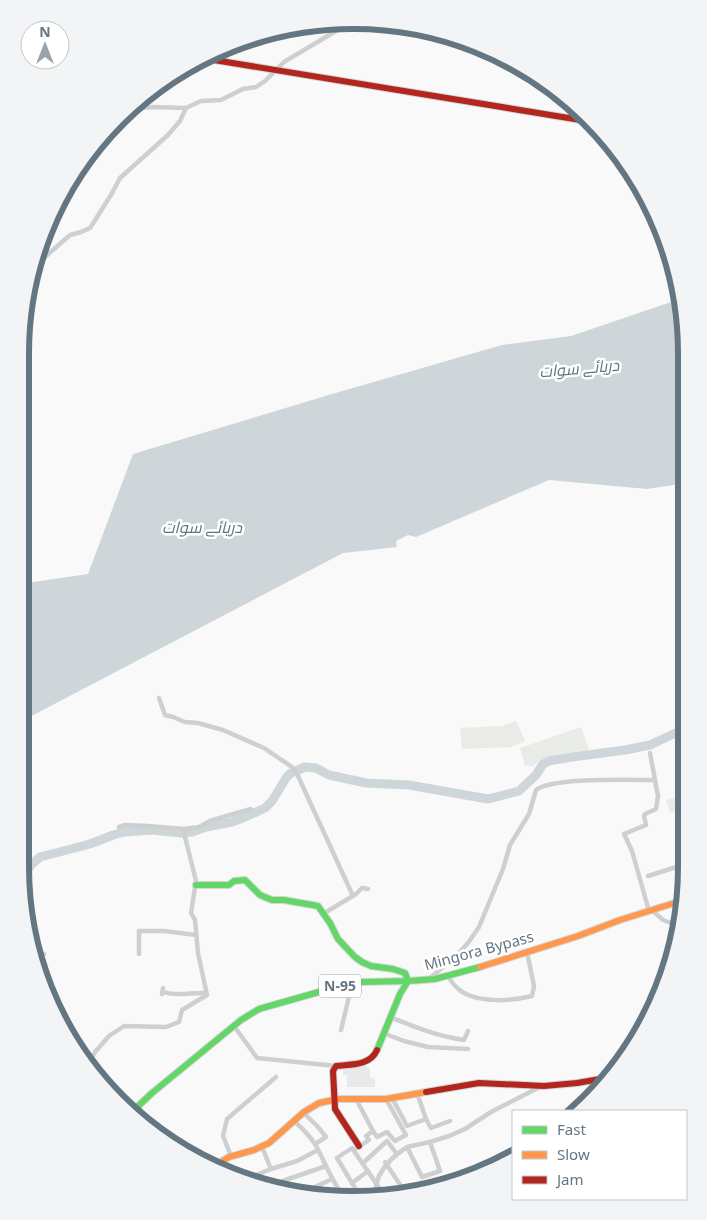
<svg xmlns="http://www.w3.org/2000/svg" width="707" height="1220" font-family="'Noto Sans',Cairo,sans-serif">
	<rect width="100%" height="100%" fill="#f9f9f9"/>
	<!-- built -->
	<polygon fill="#e8e9e9" points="366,1066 370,1069 370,1077 375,1080 375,1087 347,1087 347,1075 343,1075 343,1068"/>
	<!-- green -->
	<g fill="#e8ebe6">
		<polygon points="516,721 525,741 511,747 462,749 460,728 502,726"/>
		<polygon points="581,727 589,750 561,754 542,759 533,766 525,766 520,748"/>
		<polygon points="679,797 682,810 670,813 666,800"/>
	</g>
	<!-- water -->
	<polygon fill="#ced6d9" points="680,299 686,331 686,483 647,489 549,480 416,537 408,535 396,541 397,547 343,553 20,722 20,584 88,574 133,454 332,394 502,345 571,336"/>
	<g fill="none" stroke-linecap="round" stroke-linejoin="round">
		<!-- river -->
		<polyline stroke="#ced6d9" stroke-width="9" points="23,884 28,869 32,864 40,857 90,844 113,835 124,832 152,830 181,833 192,832 206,827 232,822 243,818 265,808 272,801 280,788 286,778 291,773 305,767 316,768 329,775 366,783 409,785 488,799 519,791 536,775 543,764 549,761 572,757 625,750 650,745 686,728"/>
		<!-- fast casing -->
		<g stroke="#d5d6d7" stroke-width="8">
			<g id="fast">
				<polyline points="196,885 229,885 234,881 245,880 260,895 272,900 284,900 318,906 330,923 338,939 355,957 362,962 371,966 393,969 405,973 408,981 400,994 377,1050"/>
				<polyline points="133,1111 152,1093 241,1020 259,1009 340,986 362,982 408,981 435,979 480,967"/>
			</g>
		</g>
		<!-- slow casing -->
		<g stroke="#d5d6d7" stroke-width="8">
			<g id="slow">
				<polyline points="480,967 578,936 620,920 684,900"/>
				<polyline points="216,1165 229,1157 254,1150 269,1143 304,1112 319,1103 338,1099 386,1099 426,1092"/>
			</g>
		</g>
		<!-- jam casing -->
		<g stroke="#d5d6d7" stroke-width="8">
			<g id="jam">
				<polyline points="202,58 593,122"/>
				<polyline points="426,1092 479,1083 544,1086 577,1083 606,1078"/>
				<path d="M359 1146 335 1109 333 1071 336 1066C351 1064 370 1066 377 1050"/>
			</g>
		</g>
		<!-- street -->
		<g stroke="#cecfd0" stroke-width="4.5">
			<polyline points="128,109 153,107 186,108 201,101 221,100 243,89 256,87 265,81 284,62 336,31 359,21"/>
			<polyline points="34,264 45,257 70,235 81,232 90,228 111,195 120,178 168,135 180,121 186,108"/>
			<polyline points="159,698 165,715 173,717 185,722 198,723 223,730 264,748 292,767 298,776 353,896"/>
			<polyline points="119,827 125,825 148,826 184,829 199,827 210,821 223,817 251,809"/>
			<polyline points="648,876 686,864"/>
			<polyline points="649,911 632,851 624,834 646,825 644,816 645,814 656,809 658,796 650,753"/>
			<polyline points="653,911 663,920 679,926"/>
			<polyline points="323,914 356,894 362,888 368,889"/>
			<polyline points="34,952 44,954"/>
			<polyline points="139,954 139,931 164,931 196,935"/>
			<path d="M448 976C452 983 457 989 464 993 482 1003 512 1001 532 996L534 986 527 952"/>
			<path d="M430 978 456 956 468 943 479 927 503 869 510 845 529 814 536 790C554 777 630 780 655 780"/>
			<path d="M163 988 162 994 164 992C178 997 191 992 205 993"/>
			<path d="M390 1017C415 1027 437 1036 464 1040L468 1031"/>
			<polyline points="234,1026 257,1058 336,1066"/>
			<polyline points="341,1030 352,984"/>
			<polyline points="383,1033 404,1041 428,1047 468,1049"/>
			<polyline points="87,1067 95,1052 109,1036 124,1026 166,1027 179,1022 182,1010 207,995 198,953 195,920 191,913 196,881 185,837 184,829"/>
			<polyline points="88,1069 119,1090 134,1111"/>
			<polyline points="417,1093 426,1119 431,1128 450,1121"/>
			<polyline points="392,1098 407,1126 426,1119"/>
			<polyline points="356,1099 373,1131"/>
			<polyline points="304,1113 318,1127 326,1137 315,1144"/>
			<path d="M294 1121C302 1128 309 1135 315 1144 325 1162 332 1182 345 1199"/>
			<polyline points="165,1140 184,1151"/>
			<polyline points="430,1142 440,1171 422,1177 407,1147 430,1142 449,1136 465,1129 491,1112 542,1086"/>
			<polyline points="262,1147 271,1169 297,1161 318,1150"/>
			<polyline points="354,1150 369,1140 366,1136 373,1131 377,1137 387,1132 395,1141 406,1135 386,1099"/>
			<polyline points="231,1156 223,1136 227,1119 276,1077"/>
			<polyline points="385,1162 405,1192"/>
			<polyline points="363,1163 387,1141 397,1154"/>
			<polyline points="248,1180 251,1177 271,1169"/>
			<polyline points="352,1183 337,1158 352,1148 384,1195"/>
			<polyline points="281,1190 277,1183 326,1166"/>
			<polyline points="290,1192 298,1187 302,1193 332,1179"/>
			<path d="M365 1198 375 1192C376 1187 377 1181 379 1176 385 1164 396 1154 407 1147"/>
			<polyline points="362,1199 352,1183 368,1171"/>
		</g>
		<!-- fast -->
		<use href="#fast" stroke="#63d668" stroke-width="6"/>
		<!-- slow -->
		<use href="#slow" stroke="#ff974d" stroke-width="6"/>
		<!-- jam -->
		<use href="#jam" stroke="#b3261e" stroke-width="6"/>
	</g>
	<g text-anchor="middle" stroke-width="5" stroke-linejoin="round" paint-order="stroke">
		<!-- shield labels -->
		<rect fill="#fff" stroke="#939fa8" stroke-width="1" x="319" y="974.5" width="42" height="23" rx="4"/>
		<g font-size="14" font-weight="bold" fill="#657683">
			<text x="340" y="991">N-95</text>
		</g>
		<!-- street labels -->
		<g font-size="15" fill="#657683" stroke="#fff">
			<text transform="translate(479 951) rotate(-15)" y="5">Mingora Bypass</text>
		</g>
		<!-- water labels -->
		<g font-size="16" font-style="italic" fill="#60757c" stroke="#fff">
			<text transform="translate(579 368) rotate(-5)" y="6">دریائے سوات</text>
			<text x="202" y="533">دریائے سوات</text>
		</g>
	</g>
	<!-- crop -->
	<path d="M0 0H707V1220H0ZM353 29H354A324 324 0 0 1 678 353V867A324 324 0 0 1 354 1191H353A324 324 0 0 1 29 867V353A324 324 0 0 1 353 29Z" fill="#f3f4f5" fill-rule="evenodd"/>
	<path fill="none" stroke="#657683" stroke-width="6" d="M353 29H354A324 324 0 0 1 678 353V867A324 324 0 0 1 354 1191H353A324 324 0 0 1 29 867V353A324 324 0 0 1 353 29Z"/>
	<!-- legend -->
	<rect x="512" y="1110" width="175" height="90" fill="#ffffff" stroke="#c1c8cd"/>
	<rect x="522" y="1126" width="25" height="8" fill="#63d668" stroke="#c1c8cd"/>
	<text x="557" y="1135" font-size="15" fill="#657683">Fast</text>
	<rect x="522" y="1151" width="25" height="8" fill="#ff974d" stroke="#c1c8cd"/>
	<text x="557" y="1160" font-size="15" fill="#657683">Slow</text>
	<rect x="522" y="1176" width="25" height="8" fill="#b3261e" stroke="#c1c8cd"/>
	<text x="557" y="1185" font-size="15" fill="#657683">Jam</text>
	<!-- north arrow -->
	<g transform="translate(45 45)"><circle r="24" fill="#ffffff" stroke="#c1c8cd"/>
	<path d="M0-4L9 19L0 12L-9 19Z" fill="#99a4ac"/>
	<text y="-8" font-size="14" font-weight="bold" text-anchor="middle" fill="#657683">N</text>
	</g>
</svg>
